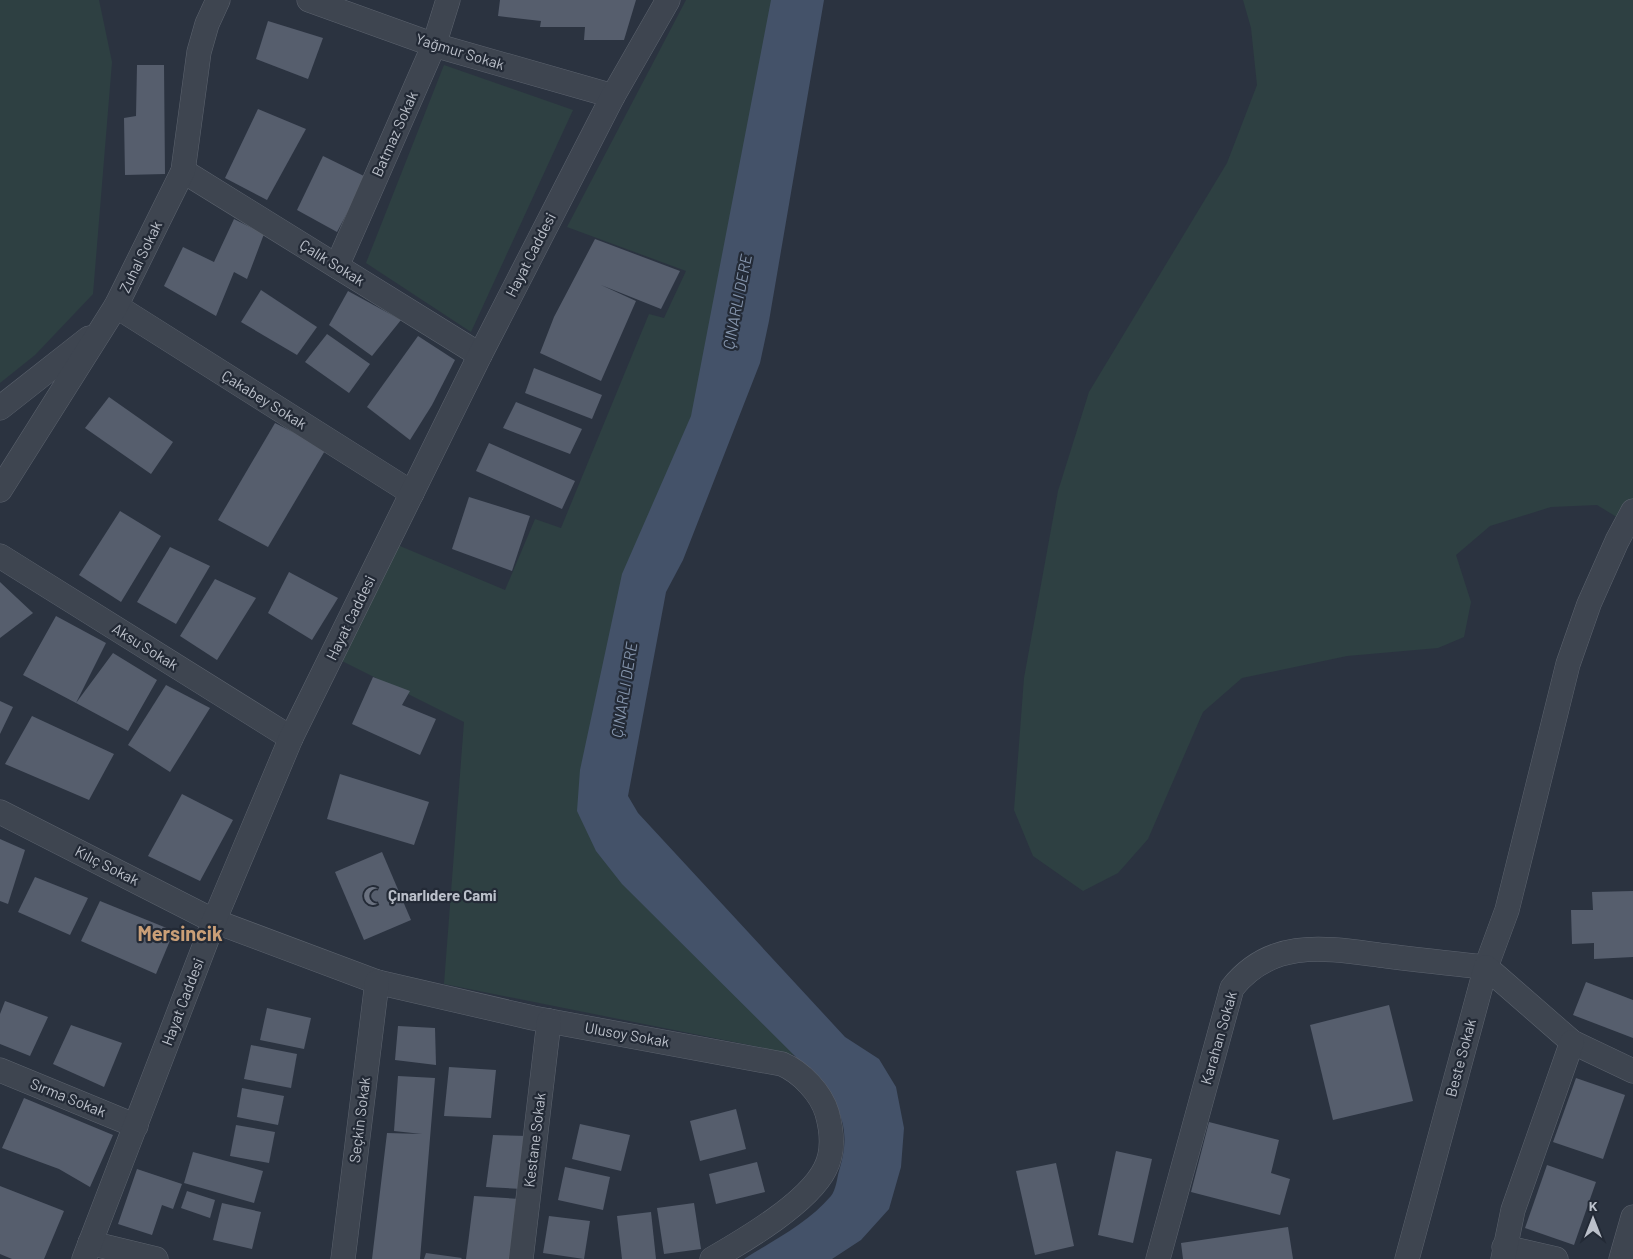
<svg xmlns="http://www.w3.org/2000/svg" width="1633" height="1259" font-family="Barlow,sans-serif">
	<rect width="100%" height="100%" fill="#2b3340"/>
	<!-- green -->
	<g fill="#2e4042">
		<polygon points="0,0 99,0 112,62 93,294 35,355 0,383"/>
		<polygon points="686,0 792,0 609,785 856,1070 769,1049 444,984 464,722 332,656 388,541 505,590 535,519 561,528 649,314 664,318 686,271 567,227"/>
		<polygon points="1243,0 1633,0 1633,527 1597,505 1551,507 1490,526 1456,555 1471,602 1464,637 1438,648 1347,656 1242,678 1203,712 1148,839 1118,873 1083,891 1033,856 1014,810 1024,678 1058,491 1089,392 1227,163 1257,85 1251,28"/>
		<polygon points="444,65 573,110 471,332 366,263"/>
	</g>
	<!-- water -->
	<path fill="#445269" d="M771 0H824L769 321 760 363 683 560 666 592 628 796 638 813 845 1037 879 1059 896 1087 904 1128 901 1167 889 1209 861 1240 832 1259H744C774 1240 808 1223 831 1196 836 1190 837 1178 839 1171 853 1125 839 1105 810 1071L622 884 596 851 577 811 580 770 622 574 691 416Z"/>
	<!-- building -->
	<g fill="#565e6d">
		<polygon points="500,0 636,0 624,40 584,40 585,27 540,27 541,21 498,16"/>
		<polygon points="268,21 323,38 308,79 256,59"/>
		<polygon points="137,65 164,65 165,174 125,175 124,118 136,116"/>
		<polygon points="258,109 306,129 267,200 225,178"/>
		<polygon points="323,156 366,177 337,232 297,210"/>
		<polygon points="234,219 264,234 247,279 234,272 216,316 164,286 183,247 214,262"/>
		<polygon points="595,239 680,271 661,309 601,285 636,301 601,381 540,353 554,317"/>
		<polygon points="261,290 317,327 297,355 241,322"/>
		<polygon points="348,291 401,320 372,356 329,325"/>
		<polygon points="327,334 370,364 349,393 305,362"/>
		<polygon points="418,336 455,360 432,405 410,440 367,407"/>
		<polygon points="534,368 602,395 592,419 525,393"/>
		<polygon points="109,397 173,442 151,474 85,428"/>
		<polygon points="516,402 582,429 570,454 503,428"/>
		<polygon points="275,423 326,449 268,547 218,520"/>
		<polygon points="489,443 575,481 562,509 476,471"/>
		<polygon points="469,497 530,516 512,571 452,549"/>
		<polygon points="120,511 161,536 121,602 79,575"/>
		<polygon points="170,547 210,566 176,624 137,602"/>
		<polygon points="289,572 338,598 312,640 268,613"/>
		<polygon points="215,579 256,598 217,660 180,636"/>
		<polygon points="0,582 33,613 0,638"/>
		<polygon points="56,616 106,643 76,703 113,653 157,680 128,731 76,703 23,675"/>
		<polygon points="373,677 410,691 402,705 436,719 420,755 352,724"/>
		<polygon points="166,685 210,708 170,772 128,745"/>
		<polygon points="0,701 13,707 0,734"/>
		<polygon points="32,716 114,754 89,800 5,764"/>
		<polygon points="340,774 429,802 414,845 327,819"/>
		<polygon points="182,794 233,820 200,881 148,856"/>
		<polygon points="0,839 25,850 8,904 0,901"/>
		<polygon points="382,852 411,920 364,940 335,872"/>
		<polygon points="35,877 88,898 70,935 18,912"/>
		<polygon points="1633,891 1633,957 1594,959 1594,943 1572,944 1571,910 1593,910 1592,892"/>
		<polygon points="100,901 174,931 156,974 81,941"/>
		<polygon points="1586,982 1633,1000 1633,1038 1573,1015"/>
		<polygon points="5,1001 48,1017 30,1056 0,1044 0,1014"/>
		<polygon points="1389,1005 1413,1101 1333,1120 1310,1025"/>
		<polygon points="267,1008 311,1018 304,1049 260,1040"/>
		<polygon points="71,1025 122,1043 104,1087 53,1064"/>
		<polygon points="398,1026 435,1028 436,1065 395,1060"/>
		<polygon points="251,1045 297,1054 291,1088 244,1079"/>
		<polygon points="449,1067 496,1070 491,1118 444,1116"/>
		<polygon points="398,1076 435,1078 420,1259 372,1259 387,1133 422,1134 394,1131"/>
		<polygon points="1576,1078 1625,1095 1603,1159 1553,1142"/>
		<polygon points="242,1088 284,1096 278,1125 237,1117"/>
		<polygon points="24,1098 113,1135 90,1187 59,1169 2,1148"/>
		<polygon points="736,1109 746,1149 700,1161 690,1121"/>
		<polygon points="1209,1122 1279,1140 1271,1173 1290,1179 1280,1215 1191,1192"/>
		<polygon points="580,1124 630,1135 621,1171 572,1159"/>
		<polygon points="236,1125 275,1132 269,1163 230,1156"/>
		<polygon points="493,1135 528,1136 522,1189 486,1187"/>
		<polygon points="1116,1151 1152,1159 1133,1243 1098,1235"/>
		<polygon points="193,1152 263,1171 254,1203 184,1183"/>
		<polygon points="757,1162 765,1192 716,1204 709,1174"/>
		<polygon points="1056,1163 1074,1246 1035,1255 1016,1171"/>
		<polygon points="1547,1165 1596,1182 1574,1245 1525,1228"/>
		<polygon points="565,1167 610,1177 603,1210 558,1200"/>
		<polygon points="137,1169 182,1184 173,1209 162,1205 152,1235 118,1224"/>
		<polygon points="0,1186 64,1211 44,1259 12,1259 0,1254"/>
		<polygon points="187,1191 215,1200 210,1218 181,1208"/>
		<polygon points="474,1196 520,1199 513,1259 466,1259"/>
		<polygon points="222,1203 261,1212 252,1249 213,1240"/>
		<polygon points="694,1203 701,1249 664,1254 657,1208"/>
		<polygon points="651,1212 656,1259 622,1259 617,1216"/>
		<polygon points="549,1216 590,1221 584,1259 543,1253"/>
		<polygon points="1288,1227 1293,1259 1183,1259 1181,1243"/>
		<polygon points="426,1253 462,1258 461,1259 424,1259"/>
	</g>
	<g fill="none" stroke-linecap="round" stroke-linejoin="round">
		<!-- minor casing -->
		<g stroke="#5c636e" stroke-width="25">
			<g id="minor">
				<polyline points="309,0 434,45 613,96"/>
				<polyline points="183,171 480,355"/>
				<polyline points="337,266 434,45 448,0"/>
				<polyline points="116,306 412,493"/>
				<polyline points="0,408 89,338"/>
				<polyline points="0,490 116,306 183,171 199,52 207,24 218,0"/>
				<polyline points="0,556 291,738"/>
				<path d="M0 812 214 921 377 982 533 1018 782 1064C801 1072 821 1093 827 1113 832 1131 834 1152 825 1169 808 1203 745 1240 712 1259"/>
				<polyline points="0,1070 136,1126"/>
				<polyline points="90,1243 156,1259"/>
				<polyline points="1504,1247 1556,1259"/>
				<polyline points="84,1259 214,921 291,738 480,355 613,96 668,0"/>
				<polyline points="343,1259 377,982"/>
				<polyline points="521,1259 549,1021"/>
				<path d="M1158 1259 1232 988C1273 936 1330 949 1387 956 1420 960 1453 964 1486 967L1507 910 1568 664 1589 604 1617 541 1633 511"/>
				<polyline points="1407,1259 1486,967 1572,1042 1633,1071"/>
				<polyline points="1503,1259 1513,1210 1572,1042"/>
				<polyline points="1621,1259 1633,1217"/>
			</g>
		</g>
		<!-- minor -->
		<use href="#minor" stroke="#3e4550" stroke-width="24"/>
	</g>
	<!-- icons -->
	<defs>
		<g id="mosque-bare" transform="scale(1.5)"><path d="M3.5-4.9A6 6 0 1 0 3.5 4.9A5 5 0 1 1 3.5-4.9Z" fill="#6b7280" stroke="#232a36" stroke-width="2.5" paint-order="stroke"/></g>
	</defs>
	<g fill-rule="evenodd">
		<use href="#mosque-bare" x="373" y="896"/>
	</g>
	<g text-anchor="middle" stroke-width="4.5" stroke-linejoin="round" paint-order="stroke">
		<!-- street labels -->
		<g font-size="15" fill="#bbc0ca" stroke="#232a36">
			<text transform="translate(460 52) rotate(17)" y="5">Yağmur Sokak</text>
			<text transform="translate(395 134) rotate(-66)" y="5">Batmaz Sokak</text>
			<text transform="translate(531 255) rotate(-63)" y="5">Hayat Caddesi</text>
			<text transform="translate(141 257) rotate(-64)" y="5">Zuhal Sokak</text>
			<text transform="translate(332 263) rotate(32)" y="5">Çalık Sokak</text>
			<text transform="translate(264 400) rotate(32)" y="5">Çakabey Sokak</text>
			<text transform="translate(351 618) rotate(-64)" y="5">Hayat Caddesi</text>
			<text transform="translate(145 647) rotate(32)" y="5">Aksu Sokak</text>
			<text transform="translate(107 866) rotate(27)" y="5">Kılıç Sokak</text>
			<text transform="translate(183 1002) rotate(-69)" y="5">Hayat Caddesi</text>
			<text transform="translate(627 1035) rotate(10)" y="5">Ulusoy Sokak</text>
			<text transform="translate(1219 1038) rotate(-74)" y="5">Karahan Sokak</text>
			<text transform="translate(1461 1058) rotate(-75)" y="5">Beste Sokak</text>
			<text transform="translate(68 1098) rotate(22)" y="5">Sırma Sokak</text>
			<text transform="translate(360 1120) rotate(-83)" y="5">Seçkin Sokak</text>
			<text transform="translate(535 1140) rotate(-83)" y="5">Kestane Sokak</text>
		</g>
		<!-- poi labels -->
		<g font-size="15" font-weight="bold" fill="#bbc0ca" stroke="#232a36" text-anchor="start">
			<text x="388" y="901">Çınarlıdere Cami</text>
		</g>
		<!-- water labels -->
		<g font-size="16" font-style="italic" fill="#8696ae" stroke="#232a36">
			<text transform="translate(737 302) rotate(-79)" y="6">ÇINARLI DERE</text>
			<text transform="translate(624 690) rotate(-81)" y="6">ÇINARLI DERE</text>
		</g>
		<!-- district labels -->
		<g font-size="20" font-weight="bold" fill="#ca9f77" stroke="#232a36">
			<text x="180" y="941">Mersincik</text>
		</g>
	</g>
	<!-- north arrow -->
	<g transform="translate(1593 1219)" stroke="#232a36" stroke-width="4" paint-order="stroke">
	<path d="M0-4L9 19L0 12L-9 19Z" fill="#bbc0ca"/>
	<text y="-8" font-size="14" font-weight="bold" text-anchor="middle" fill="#bbc0ca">K</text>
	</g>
</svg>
